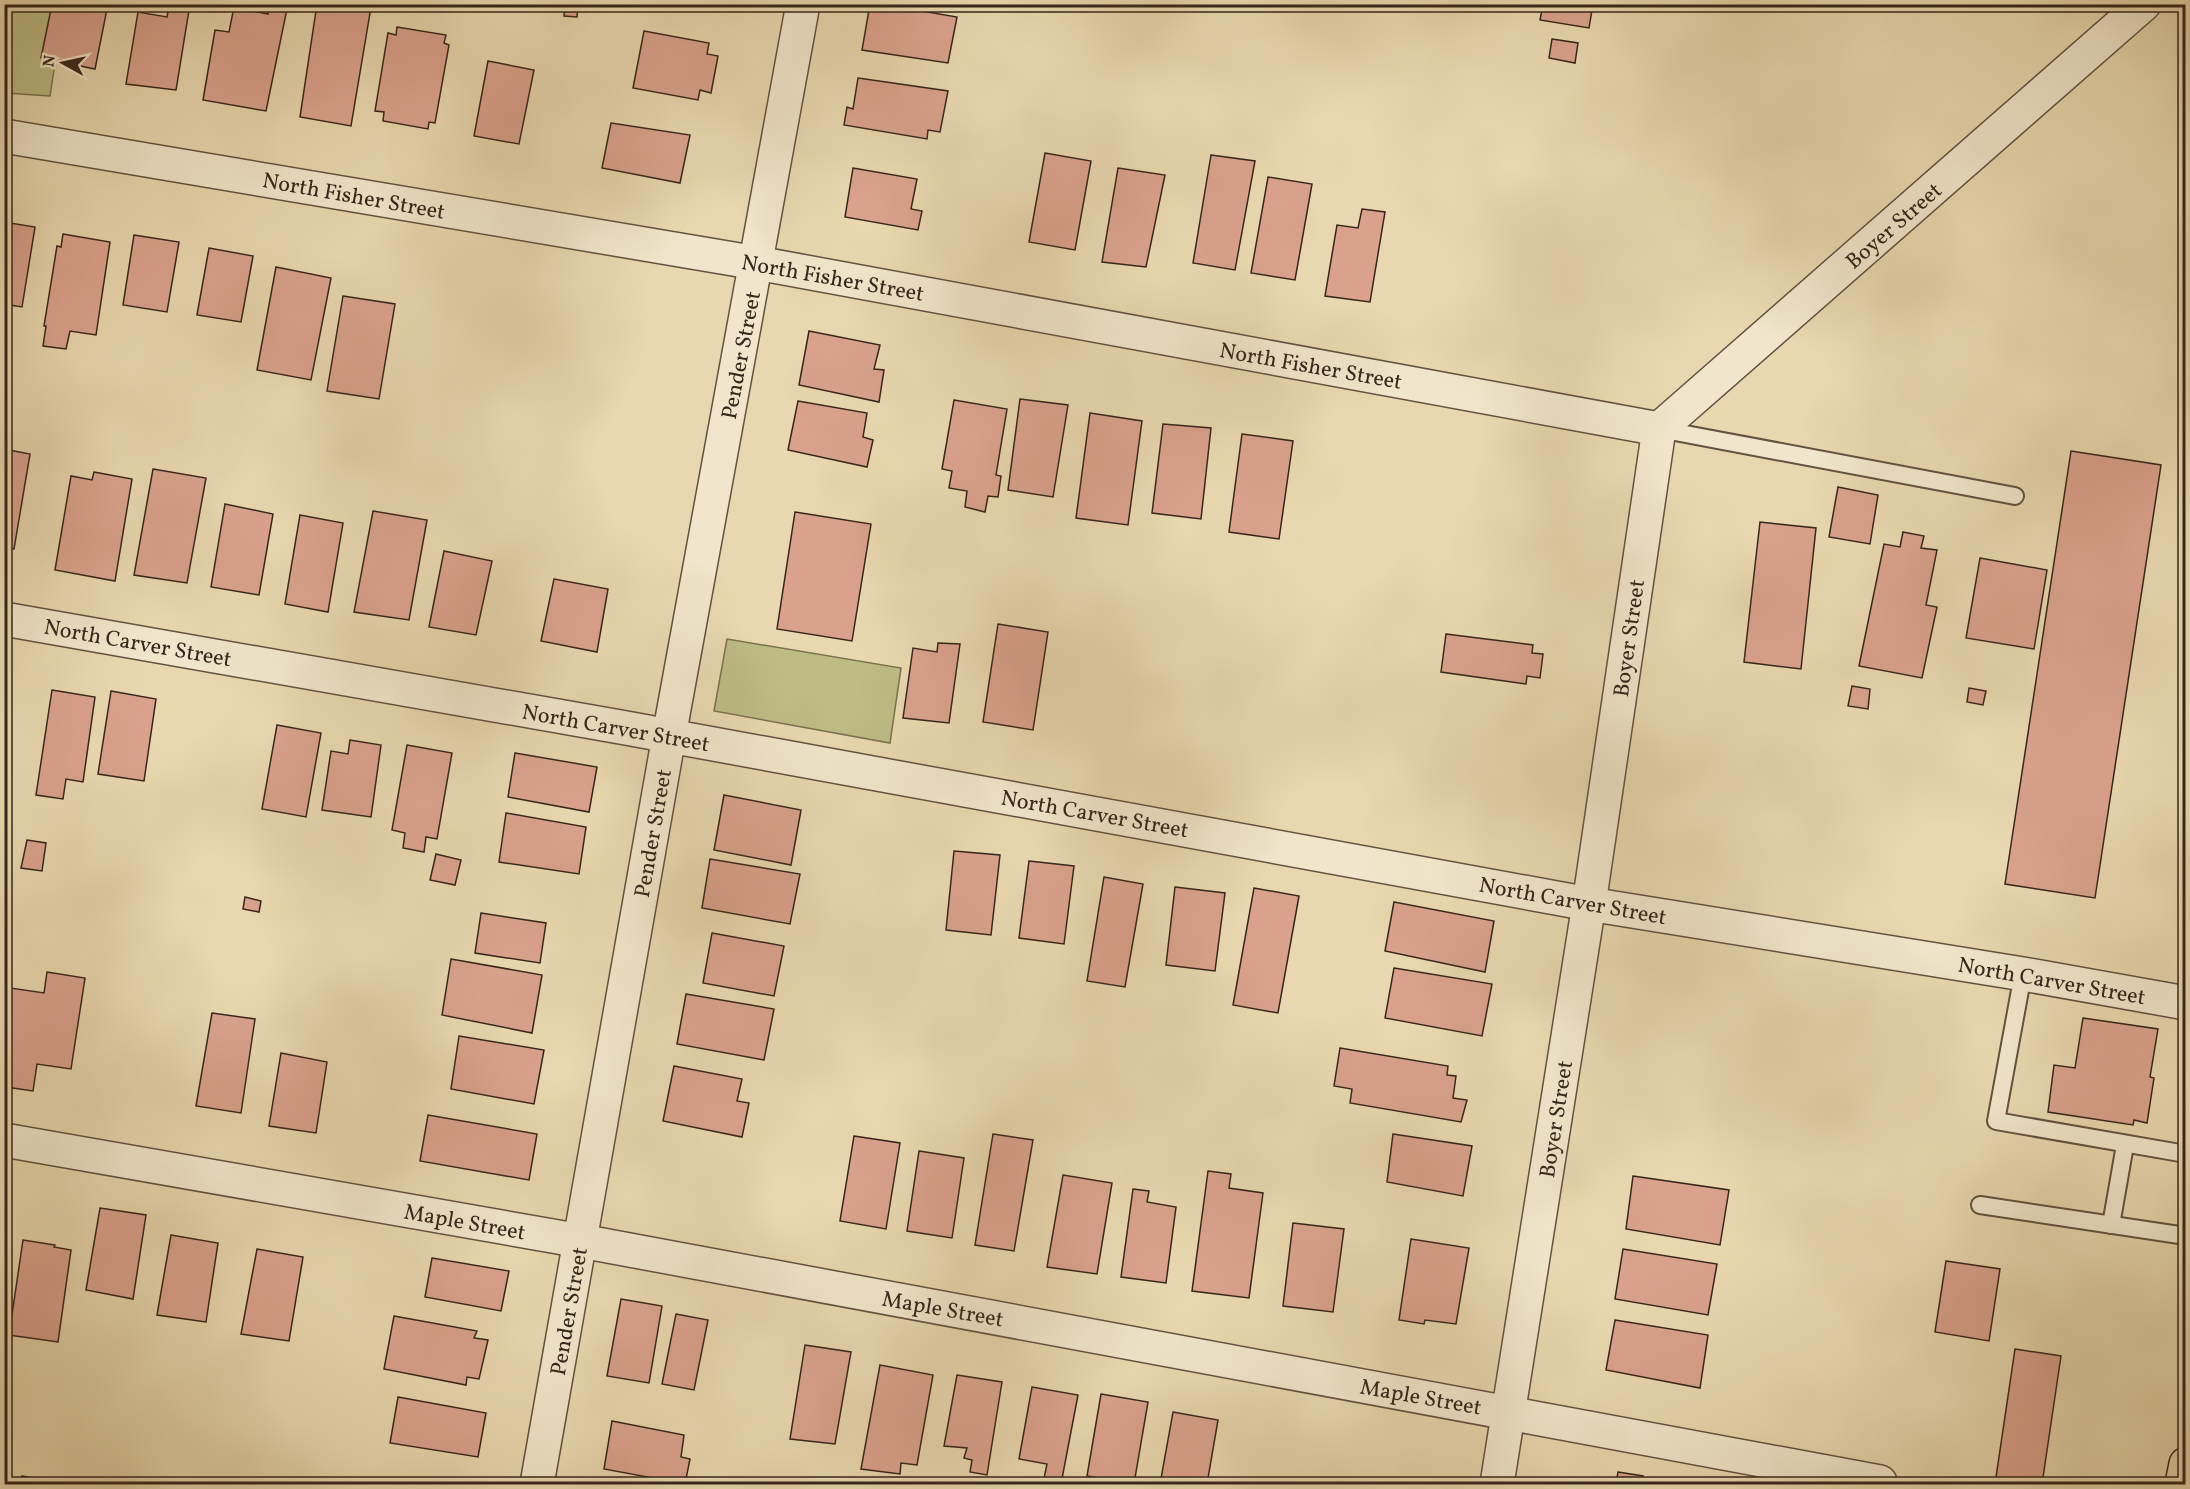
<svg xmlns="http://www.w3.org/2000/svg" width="2190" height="1489" font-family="Vollkorn,serif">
	<rect width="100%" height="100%" fill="#e9d8af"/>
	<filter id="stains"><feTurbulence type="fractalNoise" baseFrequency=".00333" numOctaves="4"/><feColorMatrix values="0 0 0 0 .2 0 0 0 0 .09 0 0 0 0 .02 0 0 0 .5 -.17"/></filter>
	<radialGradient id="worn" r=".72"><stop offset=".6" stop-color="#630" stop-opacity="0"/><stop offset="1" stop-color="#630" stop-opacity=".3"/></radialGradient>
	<!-- green -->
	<g fill="#bebc85" stroke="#7a7150" stroke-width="1.5">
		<polygon points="4,5 64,5 50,96 5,93"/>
		<polygon points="727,639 901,668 890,743 714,711"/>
	</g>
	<!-- building -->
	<g fill="#daa28d" stroke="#36261b" stroke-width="1.5">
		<polygon points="52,4 108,4 95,69 41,58"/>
		<polygon points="270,4 288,4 266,111 203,100 215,30 229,32 234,7 268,14"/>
		<polygon points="317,4 359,4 371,7 351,126 300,117"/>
		<polygon points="565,4 578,4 577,17 564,16"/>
		<polygon points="870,4 881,4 957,17 948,63 862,50"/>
		<polygon points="1543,4 1593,4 1589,28 1540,20"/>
		<polygon points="169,6 189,10 176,90 126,84 138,12 167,17"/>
		<polygon points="397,27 446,35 444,43 449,45 435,123 429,122 428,129 383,121 384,112 375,111 388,33 396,35"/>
		<polygon points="644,31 709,43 707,54 718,56 711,93 700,90 698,100 633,88"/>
		<polygon points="1552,39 1578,43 1575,63 1549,58"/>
		<polygon points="488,61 534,70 519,144 474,136"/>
		<polygon points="858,78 948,91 940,132 928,130 927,139 844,125 847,107 853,109"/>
		<polygon points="611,123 690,135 680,183 602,168"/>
		<polygon points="1045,153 1091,161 1075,250 1029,242"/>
		<polygon points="1211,155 1255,161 1235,270 1193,263"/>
		<polygon points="853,168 917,179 911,209 922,211 918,230 845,217"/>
		<polygon points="1118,168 1165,175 1146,267 1102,262"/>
		<polygon points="1268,177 1312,184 1295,280 1251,273"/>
		<polygon points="1362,209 1385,212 1370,302 1325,296 1337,225 1358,228"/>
		<polygon points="4,222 35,227 22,307 4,304"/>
		<polygon points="63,234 110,242 96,335 70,331 66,349 43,346 46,326 44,326 57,246 61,247"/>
		<polygon points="134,235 179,242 167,312 123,305"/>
		<polygon points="209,248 253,256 241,322 197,315"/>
		<polygon points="276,267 331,278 311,380 257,370"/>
		<polygon points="343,296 395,304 379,399 327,391"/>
		<polygon points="809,331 880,345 874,369 884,370 879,402 799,385"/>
		<polygon points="1020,399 1068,405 1053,497 1008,490"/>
		<polygon points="954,400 1007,409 996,475 1001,476 998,497 988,496 985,512 965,507 967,491 949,488 952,471 942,469"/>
		<polygon points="798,401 867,413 863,437 873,440 867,467 788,450"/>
		<polygon points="1090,413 1142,421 1128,525 1076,518"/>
		<polygon points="1163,424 1211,428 1201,519 1152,513"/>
		<polygon points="1242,434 1293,441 1279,539 1229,532"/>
		<polygon points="4,449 30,454 14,549 4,548"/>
		<polygon points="2071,451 2161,465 2095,898 2005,884"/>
		<polygon points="153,469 206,478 187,583 134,575"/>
		<polygon points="94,472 132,479 115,581 55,570 71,476 92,480"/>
		<polygon points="1838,487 1878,495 1870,544 1829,537"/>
		<polygon points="225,504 273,514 259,595 211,587"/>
		<polygon points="373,511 427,520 409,620 354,612"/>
		<polygon points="795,512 871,524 852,641 777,629"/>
		<polygon points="300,515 343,523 328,612 285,604"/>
		<polygon points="1760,522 1816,528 1801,669 1744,662"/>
		<polygon points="1903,532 1924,536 1921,548 1937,550 1926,605 1937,607 1922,678 1859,666 1884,544 1900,547"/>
		<polygon points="444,551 492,561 476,635 429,627"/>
		<polygon points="1980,558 2047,570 2034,649 1966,638"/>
		<polygon points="554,579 608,589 597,652 541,641"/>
		<polygon points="998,624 1048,632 1033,730 983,722"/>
		<polygon points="1446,634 1533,645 1532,653 1543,654 1540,678 1527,676 1526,684 1441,672"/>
		<polygon points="938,643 960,644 949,723 903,718 913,648 937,652"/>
		<polygon points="1852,686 1870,689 1868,709 1848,706"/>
		<polygon points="1969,688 1986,691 1983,705 1967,702"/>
		<polygon points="52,690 95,697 83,782 66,779 63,799 36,795"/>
		<polygon points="111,691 156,699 144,781 98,774"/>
		<polygon points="277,725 321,733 306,817 262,809"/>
		<polygon points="350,740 381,745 371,817 322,810 331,751 348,754"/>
		<polygon points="407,745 452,753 437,839 426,837 424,852 403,848 405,833 392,830"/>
		<polygon points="515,753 597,767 589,812 508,797"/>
		<polygon points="724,795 801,810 791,865 714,850"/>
		<polygon points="506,813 586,827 579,874 499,862"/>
		<polygon points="27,840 46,843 42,871 21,868"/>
		<polygon points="954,851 1000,855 991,935 946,930"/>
		<polygon points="436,854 461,860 455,885 430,880"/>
		<polygon points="710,859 800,874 790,924 702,908"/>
		<polygon points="1029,861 1074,866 1064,944 1019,938"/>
		<polygon points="1104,877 1143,884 1125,987 1087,981"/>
		<polygon points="1175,887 1225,893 1215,971 1166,965"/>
		<polygon points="1254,888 1299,896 1278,1013 1233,1005"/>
		<polygon points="245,897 261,901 259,912 243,909"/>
		<polygon points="1394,902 1494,921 1485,972 1385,951"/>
		<polygon points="481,913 546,923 540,963 475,953"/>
		<polygon points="712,933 784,946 774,996 703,983"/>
		<polygon points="451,959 542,975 532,1033 442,1015"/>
		<polygon points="1394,968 1492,984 1482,1036 1385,1018"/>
		<polygon points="47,972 85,978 71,1069 37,1064 33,1091 6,1087 11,1054 4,1053 4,987 44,993"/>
		<polygon points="686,994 774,1009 764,1060 677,1044"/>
		<polygon points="212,1013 255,1019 241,1113 196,1106"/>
		<polygon points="2083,1018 2158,1029 2150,1077 2154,1078 2147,1123 2134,1120 2133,1125 2048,1112 2054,1065 2075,1068"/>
		<polygon points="459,1036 544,1050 534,1104 451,1089"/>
		<polygon points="1340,1048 1448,1066 1447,1075 1456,1076 1453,1098 1467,1100 1461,1122 1350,1103 1352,1089 1334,1086"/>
		<polygon points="281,1053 327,1062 316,1133 269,1126"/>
		<polygon points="674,1066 742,1079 737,1101 749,1103 742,1137 663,1121"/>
		<polygon points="428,1115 537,1134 529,1180 420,1161"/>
		<polygon points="993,1134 1033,1140 1014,1251 975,1245"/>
		<polygon points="1393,1134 1472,1146 1463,1196 1387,1182"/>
		<polygon points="854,1136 900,1143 886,1229 840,1221"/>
		<polygon points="919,1151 964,1158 952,1238 907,1231"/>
		<polygon points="1208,1171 1231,1174 1229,1188 1263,1193 1249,1298 1192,1291"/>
		<polygon points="1063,1175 1112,1183 1097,1274 1047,1267"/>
		<polygon points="1633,1176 1729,1190 1720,1245 1626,1229"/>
		<polygon points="1133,1189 1149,1191 1147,1202 1176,1207 1166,1283 1121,1277"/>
		<polygon points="100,1208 146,1215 133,1299 86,1290"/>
		<polygon points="1293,1223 1344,1229 1333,1312 1283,1306"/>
		<polygon points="171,1235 218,1243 206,1322 157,1315"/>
		<polygon points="1411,1239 1469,1248 1456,1324 1425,1320 1424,1324 1399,1320"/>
		<polygon points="23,1240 55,1245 54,1247 71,1250 58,1342 9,1335"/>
		<polygon points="257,1249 303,1257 289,1341 241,1334"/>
		<polygon points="1623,1249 1717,1264 1708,1315 1615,1299"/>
		<polygon points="432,1258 509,1271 501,1311 425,1297"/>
		<polygon points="1946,1261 2000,1269 1989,1341 1935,1332"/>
		<polygon points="621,1299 662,1306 649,1383 607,1376"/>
		<polygon points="676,1314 708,1320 694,1390 662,1384"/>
		<polygon points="394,1316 477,1331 474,1338 488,1340 479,1379 467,1377 466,1385 384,1369"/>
		<polygon points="1615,1320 1708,1335 1700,1388 1606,1370"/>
		<polygon points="805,1345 851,1352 835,1444 790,1439"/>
		<polygon points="2015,1349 2061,1356 2042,1484 1995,1484"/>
		<polygon points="880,1365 933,1375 917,1465 901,1463 900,1474 861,1469"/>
		<polygon points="957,1375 1002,1382 987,1475 970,1472 972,1460 964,1458 967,1448 944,1446"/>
		<polygon points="1032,1387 1078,1395 1061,1484 1043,1483 1047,1464 1019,1459"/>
		<polygon points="1101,1394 1148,1402 1134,1484 1087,1476"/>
		<polygon points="398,1397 486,1413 478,1457 390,1443"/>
		<polygon points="1173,1412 1218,1420 1207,1484 1160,1484"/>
		<polygon points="612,1421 684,1435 681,1457 690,1459 685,1484 604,1469"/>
		<polygon points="1618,1472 1643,1476 1642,1484 1616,1484"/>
		<polygon points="22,1476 71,1484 21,1484"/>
		<polygon points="1705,1479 1735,1481 1735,1484 1705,1484"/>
	</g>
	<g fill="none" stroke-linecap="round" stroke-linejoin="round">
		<!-- lane casing -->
		<g stroke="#635240" stroke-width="20">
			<g id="lane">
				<polyline points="1659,429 2015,496"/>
				<polyline points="2023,974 1996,1121 2186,1154"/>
				<polyline points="1980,1205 2186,1236"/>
				<polyline points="2111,1225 2125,1145"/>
			</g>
		</g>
		<!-- street casing -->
		<g stroke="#635240" stroke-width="36">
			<g id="street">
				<polyline points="4,136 757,263 1659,429"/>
				<polyline points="4,619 626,728 1589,904 2023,974 2186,1003"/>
				<polyline points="4,1140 581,1241 1880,1482"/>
				<polyline points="537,1484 669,736 803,4"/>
				<polyline points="1497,1484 1589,904 1659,429 2144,4"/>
			</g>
		</g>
		<!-- primary casing -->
		<g stroke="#36261b" stroke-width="36">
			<polyline id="primary" points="2182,1484 2186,1464"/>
		</g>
		<!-- lane -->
		<use href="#lane" stroke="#f1e6cb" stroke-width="16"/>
		<!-- street -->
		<use href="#street" stroke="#f1e6cb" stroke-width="33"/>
		<!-- primary -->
		<use href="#primary" stroke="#e9d8af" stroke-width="33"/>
	</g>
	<g text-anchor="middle" stroke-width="4.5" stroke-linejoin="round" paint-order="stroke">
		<!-- street labels -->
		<g font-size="22" fill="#36261b" stroke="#f1e6cb">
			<text transform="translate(354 195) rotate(10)" y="8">North Fisher Street</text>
			<text transform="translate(1893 225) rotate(-41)" y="8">Boyer Street</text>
			<text transform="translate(833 277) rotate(10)" y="8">North Fisher Street</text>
			<text transform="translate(740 355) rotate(-79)" y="8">Pender Street</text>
			<text transform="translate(1311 365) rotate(10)" y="8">North Fisher Street</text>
			<text transform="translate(1628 638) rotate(-82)" y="8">Boyer Street</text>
			<text transform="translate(138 642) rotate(10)" y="8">North Carver Street</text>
			<text transform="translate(616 727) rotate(10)" y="8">North Carver Street</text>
			<text transform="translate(1095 813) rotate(10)" y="8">North Carver Street</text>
			<text transform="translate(652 833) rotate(-80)" y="8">Pender Street</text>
			<text transform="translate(1573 900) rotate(10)" y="8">North Carver Street</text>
			<text transform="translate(2052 980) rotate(10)" y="8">North Carver Street</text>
			<text transform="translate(1555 1119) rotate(-81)" y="8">Boyer Street</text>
			<text transform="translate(465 1221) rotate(10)" y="8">Maple Street</text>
			<text transform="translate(943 1308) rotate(10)" y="8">Maple Street</text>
			<text transform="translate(568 1311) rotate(-80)" y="8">Pender Street</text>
			<text transform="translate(1421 1396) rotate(10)" y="8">Maple Street</text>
		</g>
	</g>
	<!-- margin -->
	<rect width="2190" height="1489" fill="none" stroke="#e9d8af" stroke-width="24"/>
	<rect x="6" y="6" width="2178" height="1477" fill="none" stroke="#36261b" stroke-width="3"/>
	<rect x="12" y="12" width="2166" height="1465" fill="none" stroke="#36261b" stroke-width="1.5"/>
	<!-- north arrow -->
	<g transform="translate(63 63) rotate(278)" stroke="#f1e6cb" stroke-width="4.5" paint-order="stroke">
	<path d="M0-4.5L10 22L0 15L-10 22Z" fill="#36261b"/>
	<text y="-9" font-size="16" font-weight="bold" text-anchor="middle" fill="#36261b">N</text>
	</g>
	<rect width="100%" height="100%" filter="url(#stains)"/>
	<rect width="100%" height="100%" fill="url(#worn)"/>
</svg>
